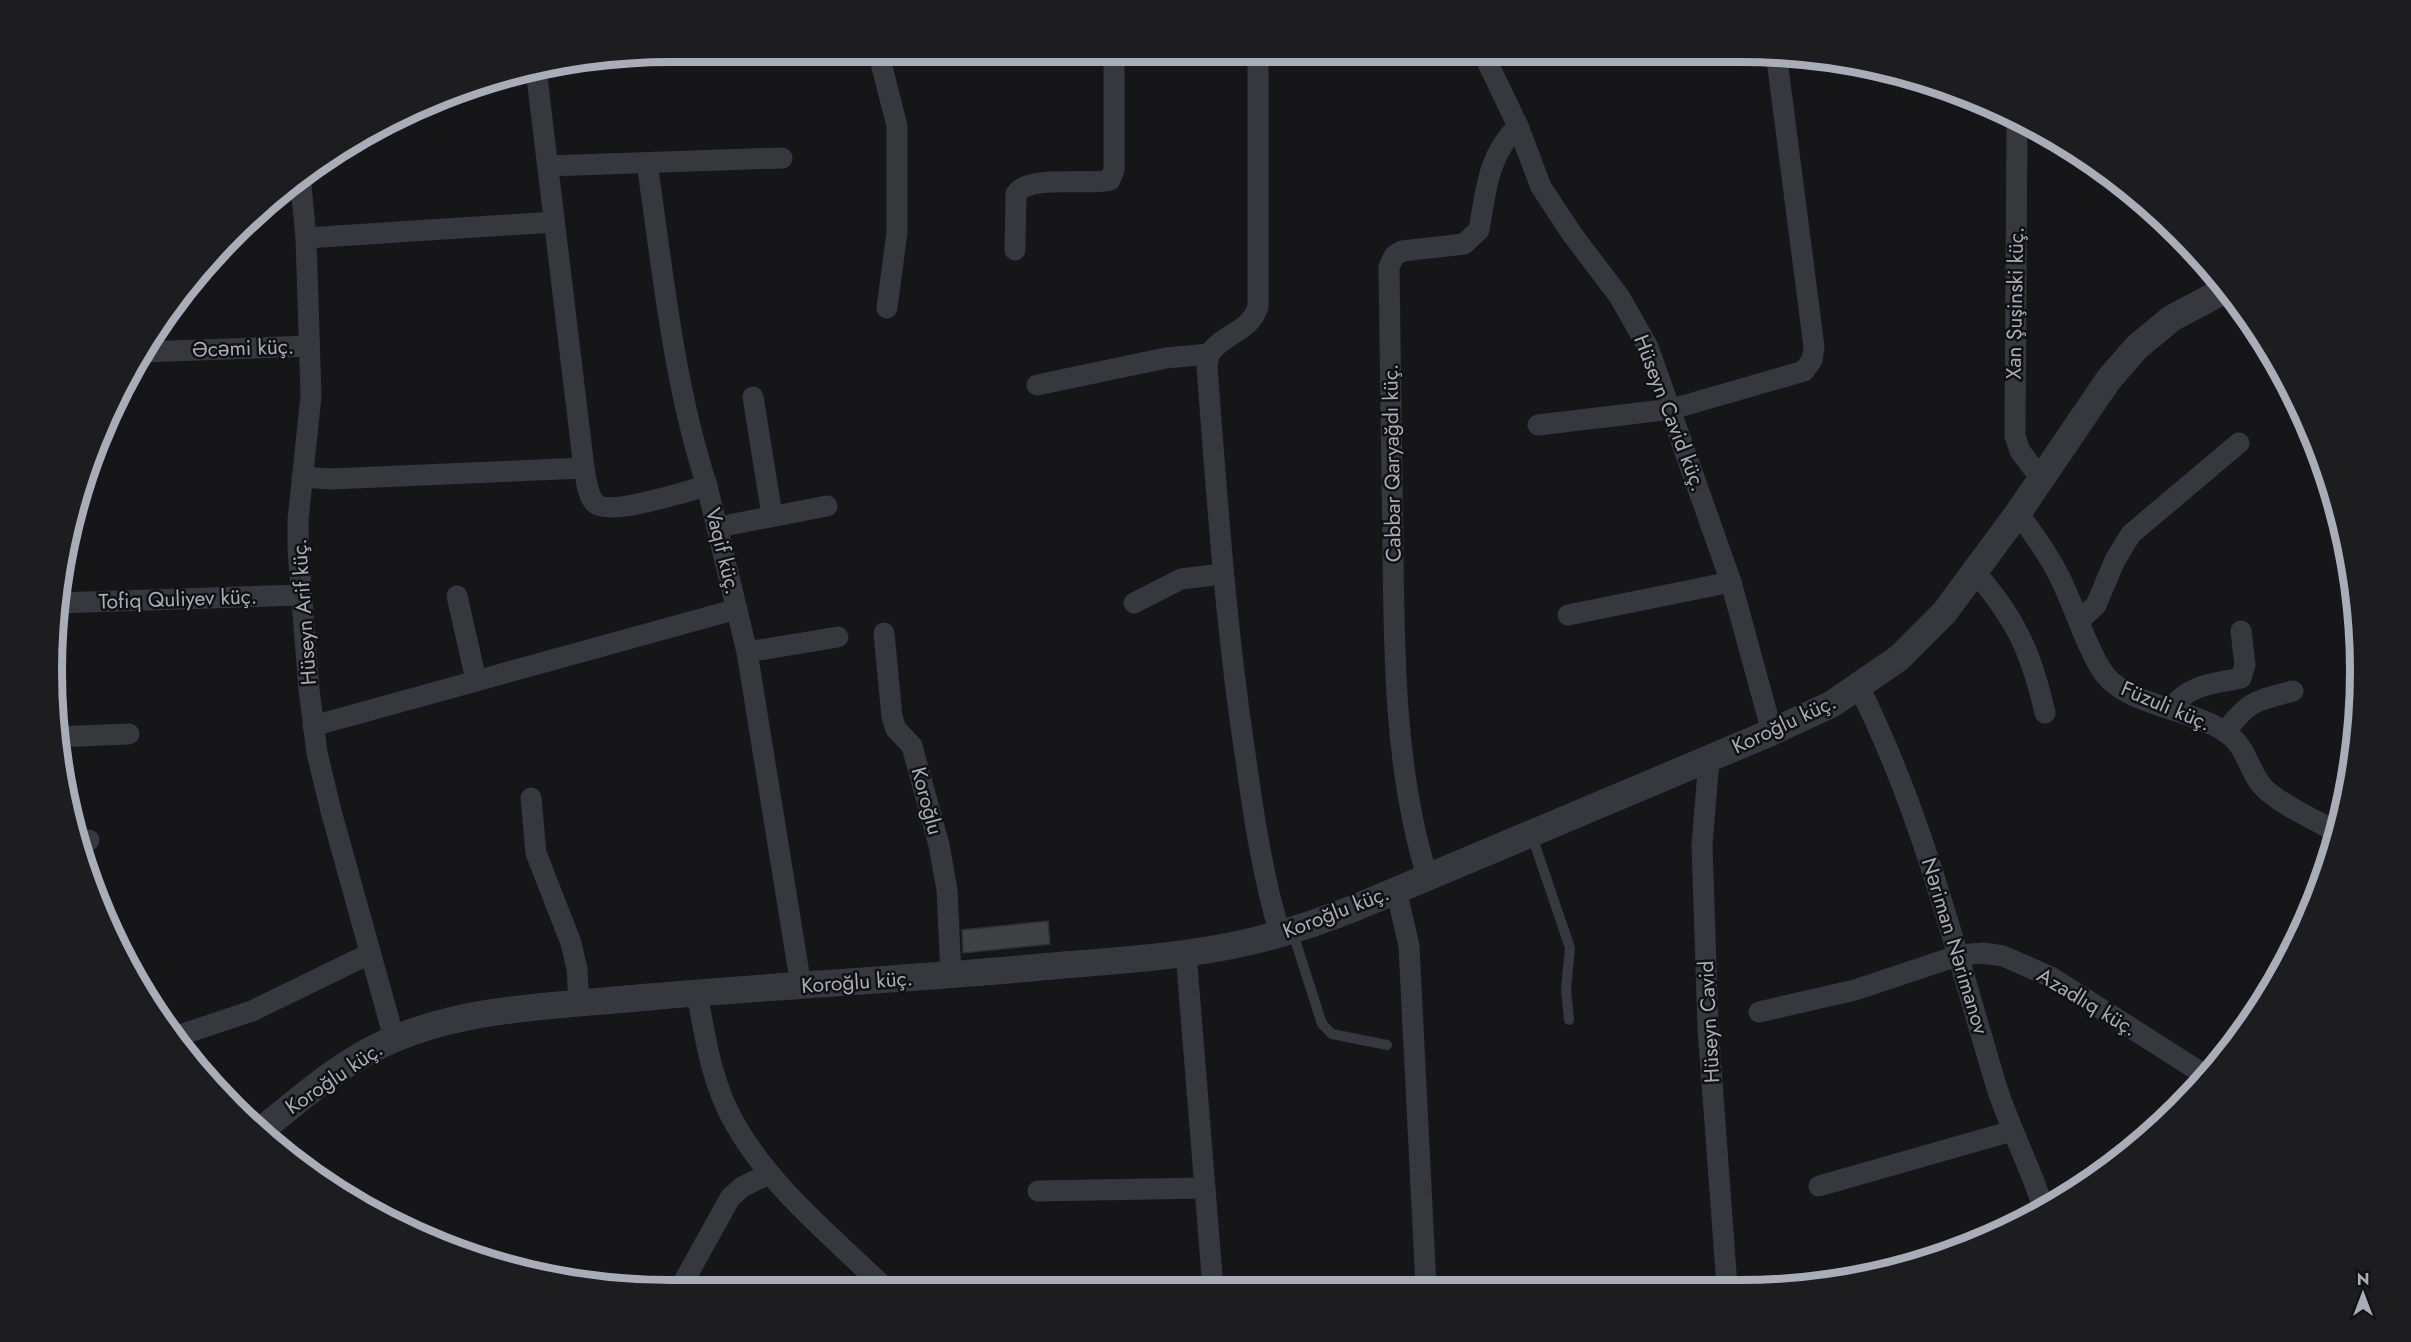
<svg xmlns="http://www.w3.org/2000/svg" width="2411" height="1342" font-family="Jost,sans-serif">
	<rect width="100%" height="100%" fill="#161618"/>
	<!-- building -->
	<polygon fill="#404145" stroke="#303034" stroke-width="1.5" points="1048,921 1050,944 963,953 962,930"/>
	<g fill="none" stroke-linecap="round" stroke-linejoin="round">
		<!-- service -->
		<g stroke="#37383d" stroke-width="10">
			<polyline points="1531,833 1570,948 1566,989 1569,1020"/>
			<polyline points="1292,930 1322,1024 1332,1034 1387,1045"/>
		</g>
		<!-- minor -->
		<g stroke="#37383d" stroke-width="21">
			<polyline points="1483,53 1518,126 1541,187 1572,234 1619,296 1648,347 1731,582 1772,732"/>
			<polyline points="879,55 897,126 897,232 887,308"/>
			<path d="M536 69 584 468C586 478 587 495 595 503 609 517 686 491 707 486L747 652 801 986"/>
			<polyline points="2017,120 2015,436 2020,451 2041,479"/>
			<path d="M647 163C663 272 673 381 707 486"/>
			<polyline points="548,166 782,158"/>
			<polyline points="300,175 306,238 311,396 298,520 298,550 309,689 317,753 331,811 394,1038"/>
			<polyline points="306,238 554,222"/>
			<path d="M1015 250 1016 194C1028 174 1087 186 1110 180L1114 170V55"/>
			<polyline points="141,352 309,346"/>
			<path d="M1209 354 1207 367C1217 499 1226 630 1246 760 1254 819 1263 877 1280 934"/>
			<path d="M1037 385 1166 358 1209 354C1225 332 1249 333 1258 307V54"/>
			<polyline points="753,397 772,515"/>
			<polyline points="1538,425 1672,409 1804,371 1812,360 1814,347 1776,52"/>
			<polyline points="302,477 331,479 584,468"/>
			<path d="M2018 513C2033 533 2047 552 2058 574 2074 604 2083 640 2101 669 2122 705 2188 708 2224 731 2249 747 2247 772 2266 790 2285 807 2314 819 2336 832"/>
			<polyline points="718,527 827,506"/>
			<path d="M1975 572C2016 619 2031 652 2045 713"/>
			<polyline points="457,596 476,680"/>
			<polyline points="56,603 301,595"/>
			<polyline points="1134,603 1181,579 1222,574"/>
			<polyline points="1568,615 1731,582"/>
			<polyline points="2079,621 2096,605 2115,560 2131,534 2239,443"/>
			<polyline points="884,633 892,717 896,729 912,746 939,845 947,890 951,975"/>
			<polyline points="747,652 838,637"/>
			<path d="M1859 687C1924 817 1955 950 1997 1088 2010 1128 2030 1166 2043 1207"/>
			<path d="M2171 708C2190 684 2213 684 2241 678L2245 665 2241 631"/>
			<polyline points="313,726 737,609"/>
			<path d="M2225 732C2250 700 2255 701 2293 691"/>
			<polyline points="56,737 129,734"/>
			<polyline points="1709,759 1702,845 1708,1028 1727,1286"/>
			<polyline points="531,798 536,853 571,943 577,969 579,1004"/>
			<polyline points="79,844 89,840"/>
			<path d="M1427 876C1395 772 1394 658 1393 550 1391 455 1390 361 1389 267L1394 256 1402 251 1464 244 1479 230C1486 190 1488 155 1518 126"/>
			<polyline points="1396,889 1409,946 1426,1287"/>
			<polyline points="1186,953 1213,1288"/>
			<path d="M697 993C705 1037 712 1085 735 1124 771 1188 834 1238 886 1289"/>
			<polyline points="1759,1012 1855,990 1960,955 1983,953 2003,956 2051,977 2205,1075"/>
			<polyline points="174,1037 252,1011 369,954"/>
			<polyline points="1819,1186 2012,1131"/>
			<polyline points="1038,1191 1205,1188"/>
			<polyline points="679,1290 730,1198 742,1187 769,1174"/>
		</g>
		<!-- tertiary -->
		<path stroke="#37383d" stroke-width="27" d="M258 1133C301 1098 343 1060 394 1039 469 1007 557 1006 637 998 768 986 900 980 1031 968 1094 962 1158 959 1219 948 1267 940 1312 925 1357 907L1772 732 1832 704 1899 658 1944 613 2018 513 2109 379 2137 347 2172 318 2227 289"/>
	</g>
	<g text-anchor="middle" stroke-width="5" stroke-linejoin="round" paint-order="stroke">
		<!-- street labels -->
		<g font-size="21" fill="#a8adb8" stroke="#111113">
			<text transform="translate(2015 303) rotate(-89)" y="7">Xan Şuşinski küç.</text>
			<text transform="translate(243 348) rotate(-2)" y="7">Əcəmi küç.</text>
			<text transform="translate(1670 413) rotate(69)" y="7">Hüseyn Cavid küç.</text>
			<text transform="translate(1392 463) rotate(-91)" y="7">Cabbar Qaryağdı küç.</text>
			<text transform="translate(723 551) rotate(76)" y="7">Vaqif küç.</text>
			<text transform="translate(178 599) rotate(-2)" y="7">Tofiq Quliyev küç.</text>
			<text transform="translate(304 612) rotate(-94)" y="7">Hüseyn Arif küç.</text>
			<text transform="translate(2166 706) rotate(23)" y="7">Füzuli küç.</text>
			<text transform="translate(1784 724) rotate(-25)" y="7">Koroğlu küç.</text>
			<text transform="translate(927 801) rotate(75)" y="7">Koroğlu</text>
			<text transform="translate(1336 912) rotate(-21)" y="7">Koroğlu küç.</text>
			<text transform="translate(1955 946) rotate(73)" y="7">Nəriman Nərimanov</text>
			<text transform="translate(857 982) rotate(-4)" y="7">Koroğlu küç.</text>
			<text transform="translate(2087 1002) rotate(31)" y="7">Azadlıq küç.</text>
			<text transform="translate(1709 1022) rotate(-93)" y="7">Hüseyn Cavid</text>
			<text transform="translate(334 1078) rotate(-34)" y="7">Koroğlu küç.</text>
		</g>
	</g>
	<!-- crop -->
	<path d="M0 0H2411V1342H0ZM671 62H1741A609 609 0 0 1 2350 671V671A609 609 0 0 1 1741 1280H671A609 609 0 0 1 62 671V671A609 609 0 0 1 671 62Z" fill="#1d1d20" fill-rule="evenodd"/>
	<path fill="none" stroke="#a8adb8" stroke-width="8" d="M671 62H1741A609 609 0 0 1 2350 671V671A609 609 0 0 1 1741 1280H671A609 609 0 0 1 62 671V671A609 609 0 0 1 671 62Z"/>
	<!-- north arrow -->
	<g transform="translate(2363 1294)" stroke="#111113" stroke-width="4.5" paint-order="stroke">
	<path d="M0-4.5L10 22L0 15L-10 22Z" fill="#a8adb8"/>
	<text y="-9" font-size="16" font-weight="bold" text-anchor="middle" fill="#a8adb8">N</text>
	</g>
</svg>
